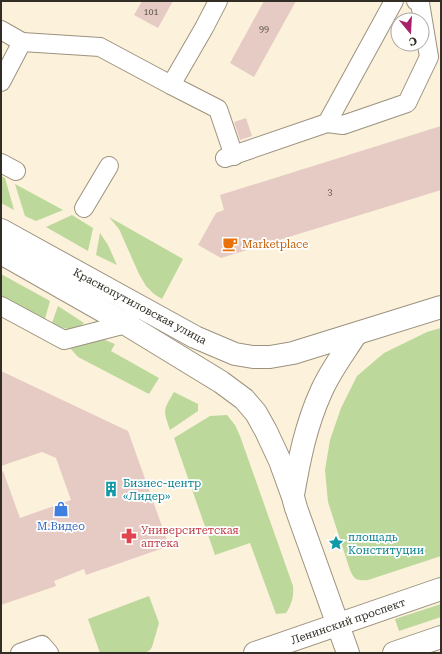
<svg xmlns="http://www.w3.org/2000/svg" width="442" height="654" font-family="'Roboto Serif',serif">
	<rect width="100%" height="100%" fill="#fcf1db"/>
	<!-- green -->
	<g fill="#bcd89b">
		<polygon points="1,176 5,178 14,210 1,203"/>
		<polygon points="15,184 63,210 36,221 25,216"/>
		<polygon points="72,215 93,228 88,251 46,227"/>
		<polygon points="109,217 183,259 162,299 154,294 146,286 139,274 119,229"/>
		<polygon points="100,233 108,245 117,265 96,255"/>
		<polygon points="1,274 50,301 45,319 1,295"/>
		<path d="M58 306 84 323C73 332 64 330 52 323Z"/>
		<path d="M441 328V556L368 580C358 581 354 580 350 570L328 502 325 470 330 440 341 408 357 376 384 353 427 332Z"/>
		<polygon points="105,340 115,344 111,351 159,378 149,394 78,357 70,348 93,341"/>
		<path d="M174 392 198 404V411L170 430C163 409 163 411 174 392Z"/>
		<path d="M227 415 235 425 240 436 293 586C294 596 292 604 286 613L276 614 250 543 215 555 174 438 210 416Z"/>
		<polygon points="149,596 159,623 152,647 150,650 145,653 100,653 88,619"/>
		<polygon points="441,604 441,617 399,631 395,619"/>
	</g>
	<!-- building -->
	<g fill="#e5cbc4">
		<polygon points="142,1 173,1 158,28 134,15"/>
		<polygon points="264,1 296,1 254,77 230,63"/>
		<polygon points="246,118 252,136 240,140 234,122"/>
		<polygon points="441,126 441,190 221,258 198,245 216,213 224,210 220,195"/>
		<polygon points="1,371 128,431 169,546 86,575 84,569 54,581 56,586 1,605 1,472 3,471 20,518 71,500 56,458 42,452 1,466"/>
	</g>
	<g fill="none" stroke-linecap="round" stroke-linejoin="round">
		<!-- minor casing -->
		<g stroke="#9c927e" stroke-width="20">
			<g id="minor">
				<polyline points="1,30 22,42 1,82"/>
				<polyline points="22,42 100,47 171,85 204,28 218,1"/>
				<polyline points="171,85 218,109 234,156"/>
				<polyline points="327,123 394,1"/>
				<polyline points="225,158 327,123 343,125 407,103 429,57 420,3 416,1"/>
				<polyline points="1,163 16,171"/>
				<polyline points="84,208 109,166"/>
				<polyline points="1,306 64,340 126,324 130,318"/>
				<polyline points="20,653 42,645 49,653"/>
			</g>
		</g>
		<!-- major casing -->
		<g stroke="#9c927e" stroke-width="24">
			<g id="major">
				<polyline points="1,230 195,337 235,354 253,357 270,357 293,353 441,307"/>
				<polyline points="1,253 126,324 221,382 244,399 256,413 266,431 280,461 293,497 296,508 348,653"/>
				<path d="M293 495C299 460 306 425 321 392 330 371 344 353 356 334"/>
				<polyline points="255,653 441,589"/>
				<polyline points="394,653 441,637"/>
			</g>
		</g>
		<!-- minor -->
		<use href="#minor" stroke="#fff" stroke-width="18"/>
		<!-- major -->
		<use href="#major" stroke="#fff" stroke-width="22"/>
	</g>
	<!-- icons -->
	<defs>
		<g id="cafe-bare" transform="scale(1.2)"><path d="M-5.5-4.5H6V0H3Q3 3.5 0 3.5H-2.5Q-5.5 3.5-5.5 0ZM3-3.2v2h1.7v-2ZM-6 4.5H4V6H-6Z" fill="#e8710a" stroke="#fff" stroke-width="2.5" paint-order="stroke"/></g>
		<g id="building-bare" transform="scale(1.2)"><path d="M-4-6H4V6H1V3H-1V6H-4ZM-2.5-4.3h1.7v1.8h-1.7ZM.8-4.3h1.7v1.8H.8ZM-2.5-1h1.7V.8h-1.7ZM.8-1h1.7V.8H.8Z" fill="#0f9aa8" stroke="#fff" stroke-width="2.5" paint-order="stroke"/></g>
		<g id="shop-bare" transform="scale(1.2)"><path d="M-5-2.5h2.3a2.7 3.5 0 0 1 5.4 0H5L5.5 6h-11ZM-1.5-2.5h3a1.5 2.3 0 0 0-3 0Z" fill="#3f7fe0" stroke="#fff" stroke-width="2.5" paint-order="stroke"/></g>
		<g id="pharmacy-bare" transform="scale(1.2)"><path d="M-2-6h4v4h4v4h-4v4h-4v-4h-4v-4h4Z" fill="#e0444e" stroke="#fff" stroke-width="2.5" paint-order="stroke"/></g>
		<g id="sight-bare" transform="scale(1.2)"><path d="M0-6L1.8-2.2L6-1.7L2.9 1.2L3.7 5.4L0 3.3L-3.7 5.4L-2.9 1.2L-6-1.7L-1.8-2.2Z" fill="#0f9aa8" stroke="#fff" stroke-width="2.5" paint-order="stroke"/></g>
	</defs>
	<g fill-rule="evenodd">
		<use href="#cafe-bare" x="230" y="244"/>
		<use href="#building-bare" x="111" y="489"/>
		<use href="#shop-bare" x="61" y="509"/>
		<use href="#pharmacy-bare" x="129" y="536"/>
		<use href="#sight-bare" x="336" y="543"/>
	</g>
	<g text-anchor="middle" stroke-width="3.5" stroke-linejoin="round" paint-order="stroke">
		<!-- number labels -->
		<g font-size="9" fill="#5f554d">
			<text x="151" y="15">101</text>
			<text x="264" y="32">99</text>
			<text x="330" y="195">3</text>
		</g>
		<!-- food labels -->
		<g font-size="11" fill="#c56008" stroke="#fff" text-anchor="start">
			<text x="242" y="248">Marketplace</text>
		</g>
		<!-- street labels -->
		<g font-size="11" fill="#322e25" stroke="#fff">
			<text transform="translate(140 306) rotate(28)" y="4">Краснопутиловская улица</text>
			<text transform="translate(348 621) rotate(-19)" y="4">Ленинский проспект</text>
		</g>
		<!-- culture labels -->
		<g font-size="11" fill="#0d838f" stroke="#fff" text-anchor="start">
			<text x="123" y="487">Бизнес-центр<tspan x="123" dy="13">«Лидер»</tspan></text>
			<text x="348" y="541">площадь<tspan x="348" dy="13">Конституции</tspan></text>
		</g>
		<!-- shop labels -->
		<g font-size="11" fill="#366cbe" stroke="#fff">
			<text x="61" y="530">М.Видео</text>
		</g>
		<!-- health labels -->
		<g font-size="11" fill="#be3a42" stroke="#fff" text-anchor="start">
			<text x="141" y="534">Университетская<tspan x="141" dy="13">аптека</tspan></text>
		</g>
	</g>
	<!-- border -->
	<rect width="442" height="654" fill="none" stroke="#322e25" stroke-width="4"/>
	<!-- north arrow -->
	<g transform="translate(410 32) rotate(162)"><circle r="19" fill="#ffffff" stroke="#adaba8"/>
	<path d="M0-3L7 15L0 10L-7 15Z" fill="#a7216a"/>
	<text y="-6" font-size="11" font-weight="bold" text-anchor="middle" fill="#322e25">С</text>
	</g>
</svg>
